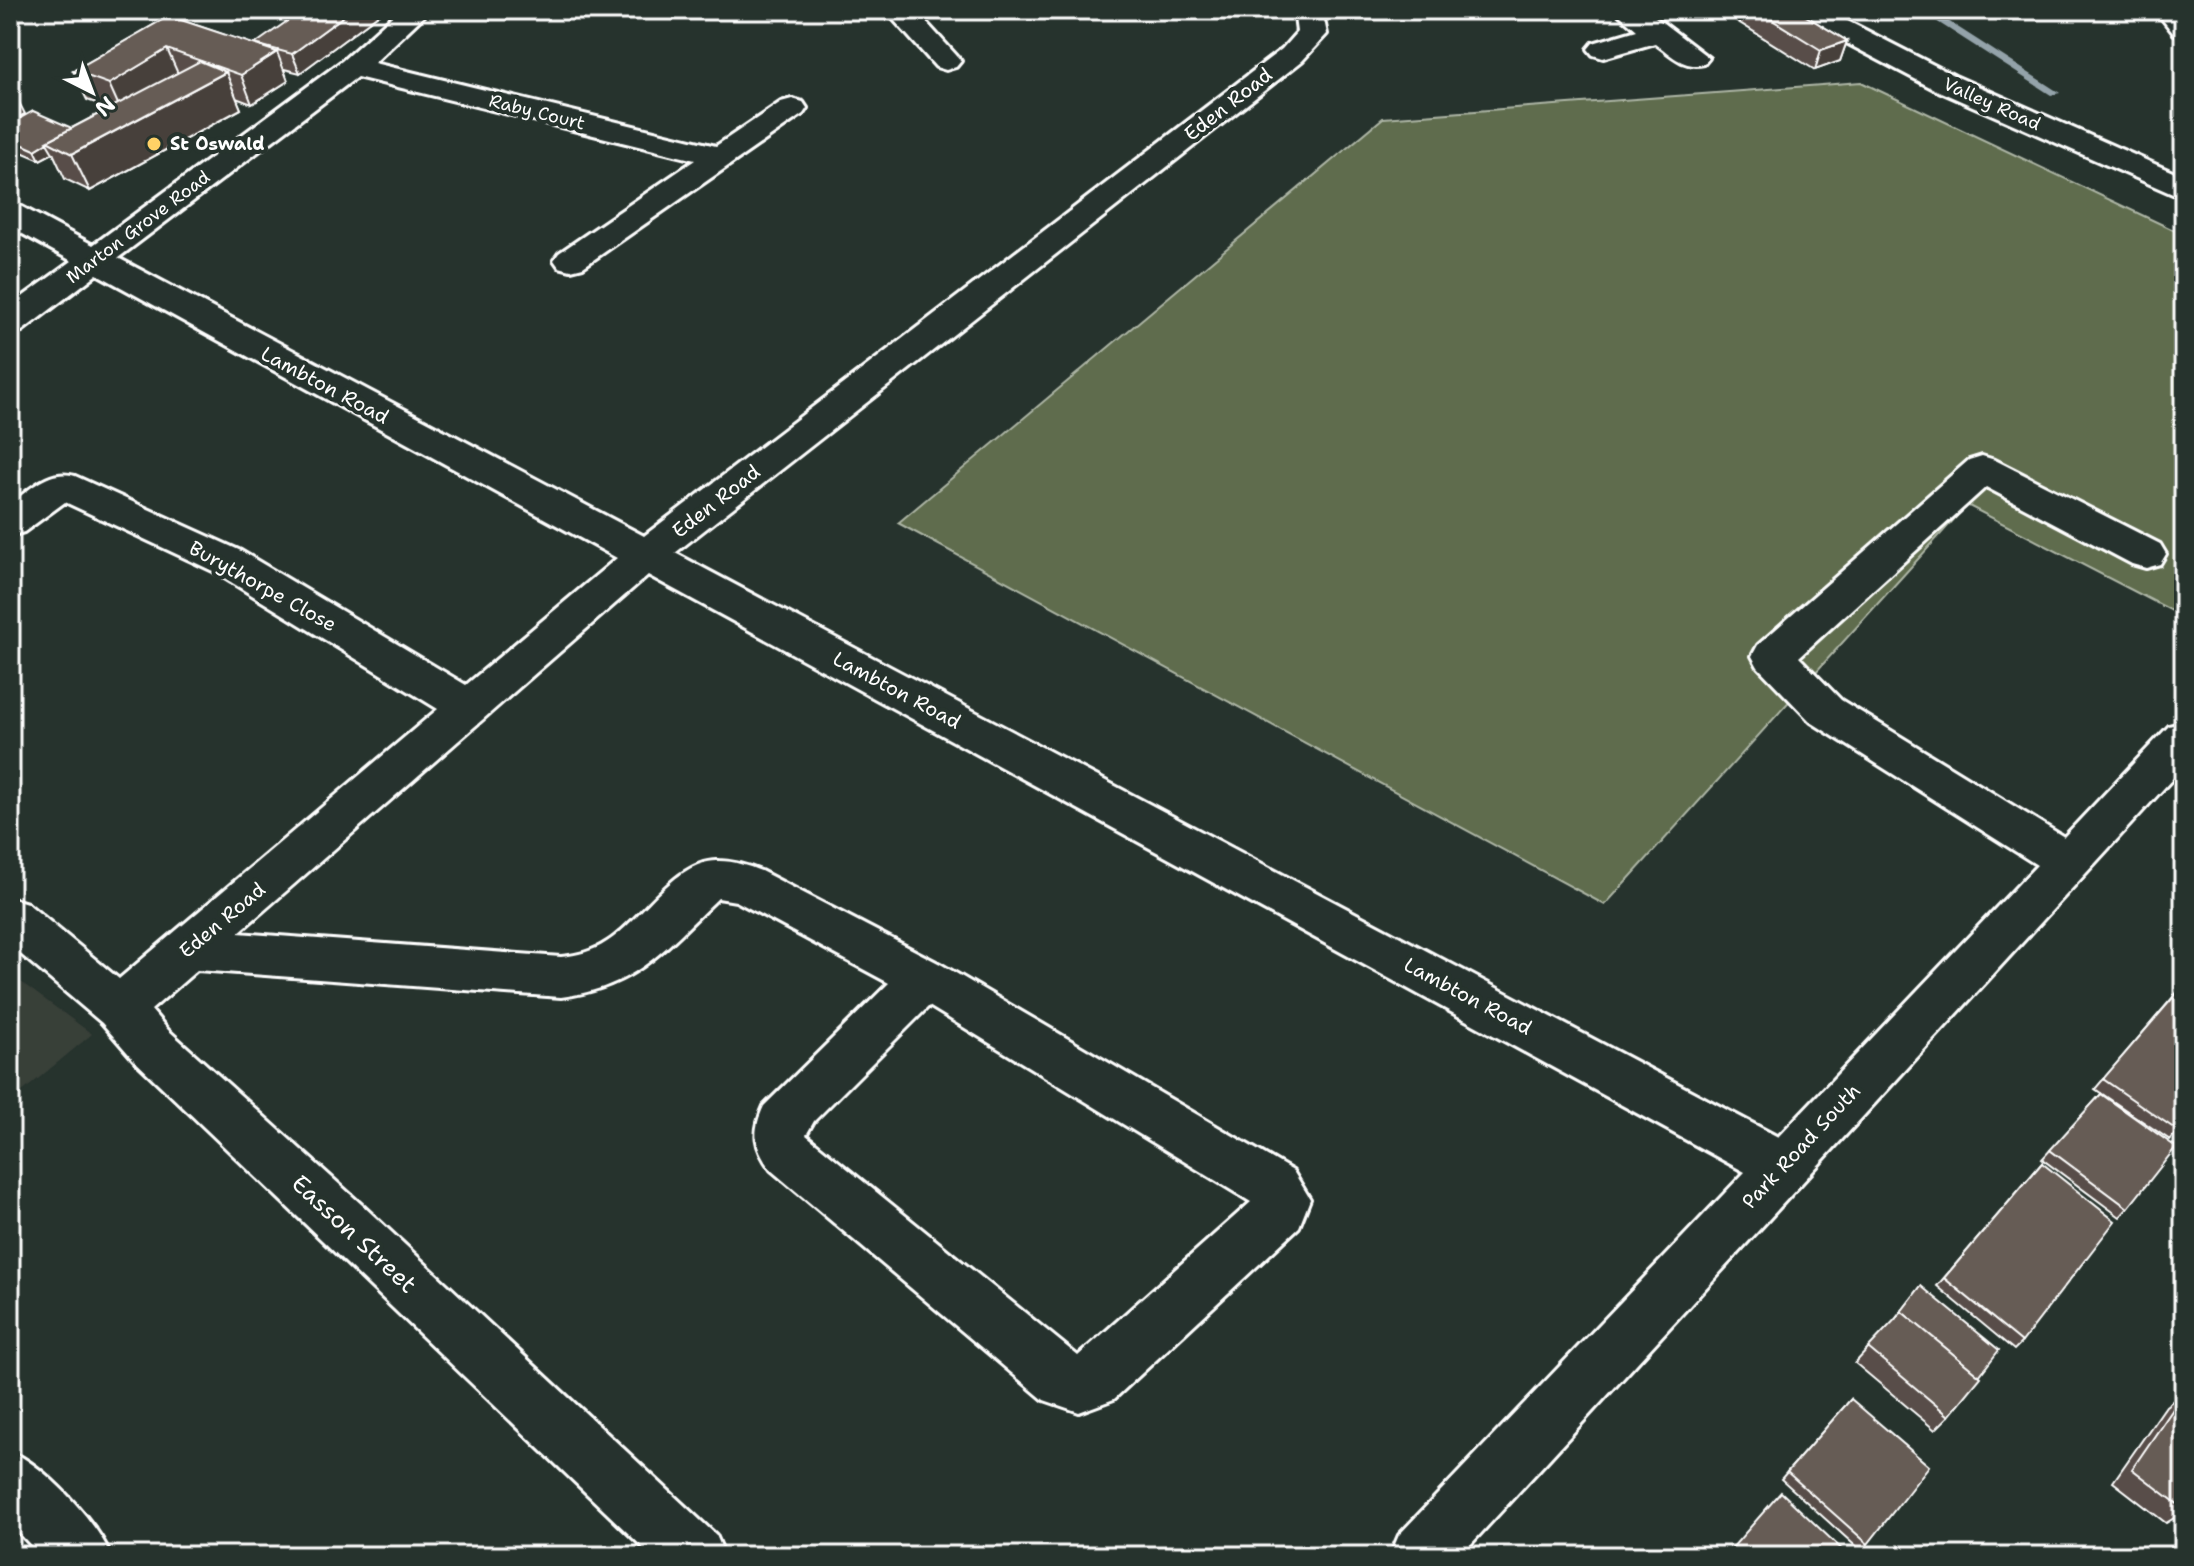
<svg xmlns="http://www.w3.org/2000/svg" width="2194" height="1566" font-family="'Shantell Sans',sans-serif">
	<rect width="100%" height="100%" fill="#26332d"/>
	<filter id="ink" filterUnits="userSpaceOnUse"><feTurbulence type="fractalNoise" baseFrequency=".0125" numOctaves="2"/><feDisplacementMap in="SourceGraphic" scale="16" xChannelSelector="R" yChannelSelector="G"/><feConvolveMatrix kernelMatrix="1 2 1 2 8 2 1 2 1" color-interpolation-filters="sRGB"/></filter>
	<g filter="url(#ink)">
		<!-- built -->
		<polygon fill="#393f39" points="10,974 92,1034 10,1102"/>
		<!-- green -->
		<polygon fill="#5e6c4e" stroke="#aeb6a6" stroke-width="2" points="1861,82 2184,235 2184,617 1967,505 1605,905 898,523 1383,118"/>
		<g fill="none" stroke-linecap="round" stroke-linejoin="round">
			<!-- stream -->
			<polygon fill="#94a3aa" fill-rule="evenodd" points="1919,10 1931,10 2060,93 2051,95"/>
			<!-- minor casing -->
			<g stroke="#fff" stroke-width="6">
				<g id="minor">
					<path d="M399 10H430L374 63 716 146 781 102 792 99 803 102 807 108 803 114 583 267 571 270 559 267 554 260 559 253 695 160 357 77 118 258 644 536 1282 49 1297 32 1294 10H1322L1327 34 1302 61 675 553 1778 1137 2037 865 1811 722 1758 667 1752 656 1758 645 1969 460 1982 456 1995 460 2160 544 2166 554 2160 564 2146 568 2132 564 1986 487 1799 657 1841 700 2064 837 2169 726 2184 722V766L1460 1556H1390L1399 1535 1745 1172 648 575 238 933 561 957C578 955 592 952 607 942 641 921 676 859 719 861 734 861 748 866 761 871L942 965 1293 1171 1310 1199 1299 1227 1114 1399 1079 1412 1044 1400 771 1170C754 1147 752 1132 764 1106L889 983 736 901 718 898C665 948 637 987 561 997L197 970 151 1010 168 1030 361 1204 716 1535 725 1556H652L134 1060 102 1023 10 945V898L27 903 119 979 438 709 213 571 65 502 24 532 10 536V504C31 489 49 469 75 476L241 551 466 685 617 558 97 274 22 331 10 334V306L72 261 10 227V204L22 207 93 245 342 61ZM929 1006 1251 1202 1078 1356 806 1135 814 1121Z"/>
					<polygon points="885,10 915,10 956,55 961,61 956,67 946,70 936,67"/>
					<path d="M1614 10H1646L1709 58 1704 64C1684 69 1671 55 1655 43L1603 58 1593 55 1588 49 1593 43 1637 30Z"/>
					<polygon points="1791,10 1826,10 1955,76 2184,177 2184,199 1934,89 1795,16"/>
					<polygon points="2155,10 2184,10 2184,37 2174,34"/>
					<path d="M10 1451C45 1466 96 1521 111 1556H41L10 1523Z"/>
				</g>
			</g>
			<!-- minor -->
			<use href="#minor" fill="#26332d" fill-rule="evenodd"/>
		</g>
		<!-- wall -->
		<g fill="#584e48" stroke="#fff" stroke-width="2">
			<polygon points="1719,10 1796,10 1847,41 1840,61 1815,70"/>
			<polygon points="382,12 300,73 284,69 288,81 252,104 236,98 241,109 90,191 65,179 53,153 40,160 10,147 10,124 72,128 110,108 87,100 73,71 169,16 255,45"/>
			<polygon points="2184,984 2178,1131 2170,1140 2095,1089"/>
			<polygon points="2101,1094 2128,1208 2120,1217 2042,1159"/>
			<polygon points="2042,1163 2022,1342 2014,1350 1937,1286"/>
			<polygon points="1921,1286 1949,1416 1935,1430 1855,1363 1893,1322"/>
			<polygon points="2184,1392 2184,1512 2166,1523 2113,1482 2166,1406"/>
			<polygon points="1851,1399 1868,1544 1861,1551 1781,1479"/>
		</g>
		<!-- shaded-wall -->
		<g fill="#47403b" stroke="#fff" stroke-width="2">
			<polygon points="352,10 381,10 382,12 300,73 292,54"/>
			<polygon points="1847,41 1840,61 1815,70 1821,50"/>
			<polygon points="167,49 180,78 122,113 109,84"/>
			<polygon points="277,52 288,81 252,104 241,75"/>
			<polygon points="226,72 241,109 90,191 72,154"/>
			<polygon points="10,85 25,114 10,121"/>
			<polygon points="47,143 53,153 40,160 35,150"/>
		</g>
		<!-- building -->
		<g fill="#665b54" stroke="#fff" stroke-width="2">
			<polygon points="303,10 352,10 292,54 255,44"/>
			<polygon points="1756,10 1796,10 1847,41 1821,50"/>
			<polygon points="169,16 277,52 241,75 167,49 109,84 73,71"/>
			<polygon points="200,61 226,72 72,154 47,141"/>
			<polygon points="33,111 72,128 47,141 48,142 35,150 10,139 10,124"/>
			<polygon points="2184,985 2184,1123 2178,1131 2103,1079"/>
			<polygon points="2101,1094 2176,1147 2128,1208 2050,1150"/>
			<polygon points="2042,1163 2115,1221 2022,1342 1944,1278"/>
			<polygon points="1921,1286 1999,1350 1979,1376 1902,1312 1897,1317"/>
			<polygon points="1902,1312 1981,1377 1949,1416 1868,1348"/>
			<polygon points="2184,1393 2184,1509 2132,1469"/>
			<polygon points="1851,1399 1929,1466 1868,1544 1787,1472"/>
			<polygon points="1781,1492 1849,1556 1725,1556"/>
		</g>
	</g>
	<!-- markers -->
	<circle fill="#ffd166" stroke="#26332d" stroke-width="3" cx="154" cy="144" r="8"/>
	<g text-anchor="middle" stroke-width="8" stroke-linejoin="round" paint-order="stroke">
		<!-- far-street labels -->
		<g font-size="18" fill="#fff" stroke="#26332d">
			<text transform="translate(1992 104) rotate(24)" y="6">Valley Road</text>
			<text transform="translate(537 112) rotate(14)" y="6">Raby Court</text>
			<text transform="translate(138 227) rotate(-37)" y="6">Marton Grove Road</text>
		</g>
		<!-- far-poi labels -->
		<g font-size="18" font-weight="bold" fill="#fff" stroke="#26332d" text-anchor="start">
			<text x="170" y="150">St Oswald</text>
		</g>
		<!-- street labels -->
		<g font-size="20" fill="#fff" stroke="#26332d">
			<text transform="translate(1228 104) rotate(-38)" y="7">Eden Road</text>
			<text transform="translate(325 385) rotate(28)" y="7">Lambton Road</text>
			<text transform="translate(716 501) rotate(-38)" y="7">Eden Road</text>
			<text transform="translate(263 586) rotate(29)" y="7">Burythorpe Close</text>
			<text transform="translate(897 690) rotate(28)" y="7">Lambton Road</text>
			<text transform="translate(222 920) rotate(-40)" y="7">Eden Road</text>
			<text transform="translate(1468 996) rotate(28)" y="7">Lambton Road</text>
			<text transform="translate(1801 1146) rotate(-47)" y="7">Park Road South</text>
		</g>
		<!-- near-street labels -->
		<g font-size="24" fill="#fff" stroke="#26332d">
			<text transform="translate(354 1234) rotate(43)" y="8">Easson Street</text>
		</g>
	</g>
	<!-- margin -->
	<rect width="2194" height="1566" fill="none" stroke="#26332d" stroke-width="40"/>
	<rect x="20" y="20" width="2154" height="1526" fill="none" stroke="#fff" stroke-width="3" filter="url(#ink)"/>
	<!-- north arrow -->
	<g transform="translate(92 92) rotate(138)" stroke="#26332d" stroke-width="6" paint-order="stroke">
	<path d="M0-6L14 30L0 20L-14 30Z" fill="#ffffff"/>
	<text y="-12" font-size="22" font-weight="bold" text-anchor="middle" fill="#ffffff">N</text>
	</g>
</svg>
